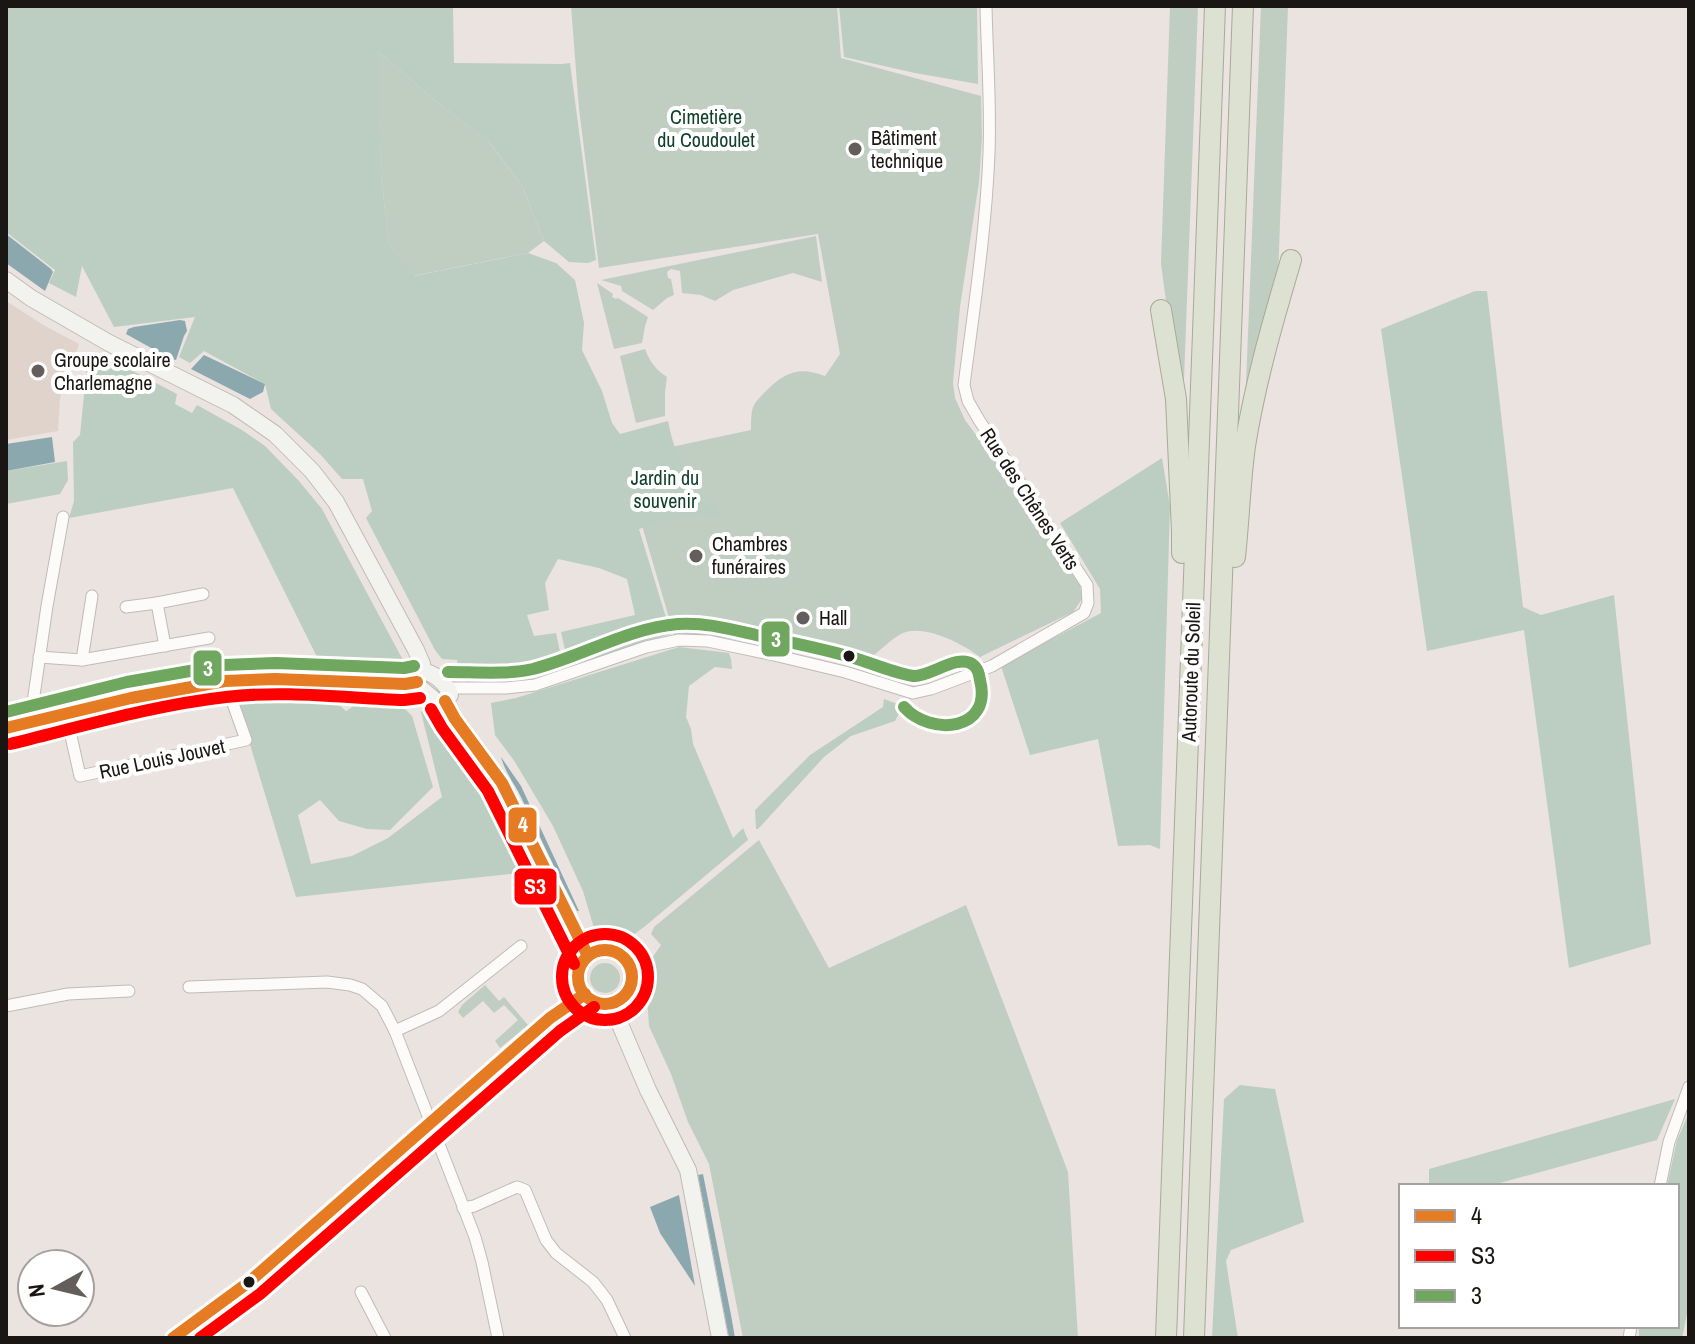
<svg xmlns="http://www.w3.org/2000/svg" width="1695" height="1344" font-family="'Archivo Narrow',sans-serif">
	<rect width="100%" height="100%" fill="#eae3df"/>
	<!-- built -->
	<polygon fill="#e0d3cb" points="6,301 45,326 79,344 60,398 58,431 6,440"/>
	<!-- green -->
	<g fill="#c0cec2">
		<path d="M571 6H837L841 58 981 96 982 138 979 182 960 307 953 383 955 398 965 420 1008 478 1080 584 1082 599 1073 612 980 657C963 644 925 624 903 633 893 637 873 657 863 664L752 642 724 638 674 635 643 529 624 457 751 430C751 424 751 416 752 411 754 402 761 396 767 390 785 372 800 366 825 376L840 354 818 234 599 268 579 109Z"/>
		<polygon points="1170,6 1198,6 1183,406 1180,406 1161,264"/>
		<polygon points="1261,6 1288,6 1278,278 1245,410"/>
		<polygon points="377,50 432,98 488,141 522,185 544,241 528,253 413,276 389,244 381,176"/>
		<polygon points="816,236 822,282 793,273 733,290 715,301 701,295 682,293 680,271 671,269 667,272 668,278 671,279 674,295 667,298 653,310 622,291 621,286 601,280"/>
		<polygon points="597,283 613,294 612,297 616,299 618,298 648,317 645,326 642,343 614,349"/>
		<path d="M645 349C650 362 656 370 667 377L665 392V416L636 423 620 356Z"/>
		<polygon points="759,840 829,968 966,905 1068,1172 1078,1338 743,1338 709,1164 688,1122 671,1074 649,1026 645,968 661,945 651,934 654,927"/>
		<circle cx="605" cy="978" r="15"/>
		<polygon points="485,985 499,1001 504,997 528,1025 500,1048 495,1041 518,1020 504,1005 494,1013 483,1001 463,1018 458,1012 462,1005"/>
	</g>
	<!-- forest -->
	<g fill="#bccec1">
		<path d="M6 6H453L454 63 562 64 570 63 596 260 588 263 569 262 544 241 522 185 489 142 432 98 378 51 381 176 389 244 414 276 528 253 556 263 575 280 584 323 582 350 602 391 612 423 620 434 668 421C674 450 679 463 701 484L702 501 713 503 721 513 718 518 699 514 659 522 639 529 671 634 634 645 569 668 561 632 635 615 627 579 599 568 558 559 545 583 549 610 527 615 534 636 556 633 564 670 509 684 468 683 459 673 457 660 442 659 435 650 366 518 372 511 363 479H342L320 454 271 409 265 384 204 351 190 363 179 357 195 317 114 327 82 266 76 297 49 283 55 270 6 232Z"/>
		<polygon points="839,6 977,6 978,84 915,73 844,57"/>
		<polygon points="1475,291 1487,291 1523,607 1541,615 1614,595 1651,944 1569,968 1524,630 1427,651 1381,329"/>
		<polygon points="96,352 177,394 175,404 192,413 197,405 242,430 265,446 299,481 322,509 404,662 405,675 338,669 338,656 323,661 323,669 233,488 69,518 74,501 73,442 80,435 88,355"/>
		<polygon points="1162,458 1170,506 1160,849 1150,845 1118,846 1098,739 1030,755 1001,666 1101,613 1100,589 1060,523"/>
		<polygon points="67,461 68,480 60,494 6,504 6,471"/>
		<polygon points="679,647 729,653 731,659 732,669 715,667 689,686 686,717 691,729 693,744 733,838 743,828 748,840 644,927 626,940 612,935 596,935 583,891 553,826 515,762 495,735 491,703 516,698"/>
		<path d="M273 685 313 688 331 698 346 711 355 705 403 707 412 716 433 787 390 830 367 829 339 821 320 800 298 815 311 864 352 856 388 838 442 797 421 712 426 706C474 754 500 811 528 872L296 897 233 688Z"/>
		<polygon points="884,699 903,706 895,721 851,736 824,757 758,829 756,829 755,810 810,755 883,707"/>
		<polygon points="1240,1085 1275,1089 1304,1222 1231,1250 1226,1261 1238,1338 1212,1338 1224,1099"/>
		<polygon points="1675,1099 1657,1140 1489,1186 1429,1186 1429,1169"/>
		<polygon points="1689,1113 1689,1304 1682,1338 1639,1338 1639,1326 1677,1326 1677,1186 1667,1186 1677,1140"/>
	</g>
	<!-- water -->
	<g fill="#8ca8af">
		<polygon points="6,234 51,269 53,272 45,291 6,263"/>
		<polygon points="180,320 185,321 187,331 184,336 176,360 171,359 126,334 128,329 134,327"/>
		<polygon points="204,355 265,384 263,392 250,399 191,369"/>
		<polygon points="52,437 55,462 6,471 6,444"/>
		<path d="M501 757 521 786 579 911H577C557 874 539 835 521 797 514 783 505 772 501 757Z"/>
		<polygon points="703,1174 731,1315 735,1338 729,1338 698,1175"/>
		<polygon points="679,1195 695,1286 660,1233 650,1207"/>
	</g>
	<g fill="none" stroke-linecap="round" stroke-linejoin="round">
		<!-- street casing -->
		<g stroke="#c0bbb8" stroke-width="13">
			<g id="street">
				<polyline points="157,603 203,594"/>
				<polyline points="126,607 157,603 165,646"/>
				<polyline points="39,657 82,660 209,638"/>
				<polyline points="82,660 92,596"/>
				<path d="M448 688H506L535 685 646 647 679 640 708 641 774 655 845 672 913 693 931 689 992 666 1084 613 1088 603 1087 585 979 420 968 401 964 385C974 308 986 230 989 153 991 104 987 55 986 6"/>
				<polyline points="66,714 80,776 246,740 225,681"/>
				<polyline points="30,723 47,606 63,517"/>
				<polyline points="6,728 131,698 225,681 275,679 405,684 417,682"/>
				<polyline points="189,987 327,982 350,985 362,989 382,1006 395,1031 475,1237 482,1262 498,1338"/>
				<polyline points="6,1006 68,994 129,991"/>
				<polyline points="395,1031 439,1011 521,946"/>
				<polyline points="1660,1186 1669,1142 1689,1087"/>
				<polyline points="463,1208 474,1206 517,1187 525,1190 546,1240 556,1253 593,1282 607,1300 625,1338"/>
				<polyline points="361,1292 385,1338"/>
				<polyline points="173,1338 249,1282 550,1018 585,994"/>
				<polyline points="1629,1338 1631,1326"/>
			</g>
		</g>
		<!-- secondary casing -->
		<g stroke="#c0bbb8" stroke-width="18">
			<g id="secondary">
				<polyline points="6,280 31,298 109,343 233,405 275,434 312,471 336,502 416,650 422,664 423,672"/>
				<path d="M423 672C434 672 448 685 450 695L445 701 437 702 418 686 417 678Z"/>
				<polyline points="445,701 455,719 502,783 579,940 588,956"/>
				<circle cx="605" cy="977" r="27"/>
				<polyline points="614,1002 619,1022 648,1090 688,1170 720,1338"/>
			</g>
		</g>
		<!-- highway casing -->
		<g stroke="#a8aa99" stroke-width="22">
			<g id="highway">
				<polyline points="1161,310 1176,399 1182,531 1182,553"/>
				<path d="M1235 557C1239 520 1240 483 1245 446 1255 383 1273 321 1291 260"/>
				<polyline points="1166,1338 1215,6"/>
				<polyline points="1194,1338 1243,6"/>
			</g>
		</g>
		<!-- street -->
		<use href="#street" stroke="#fcfbfa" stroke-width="11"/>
		<!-- secondary -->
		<use href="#secondary" stroke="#f2f3ee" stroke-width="16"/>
		<!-- highway -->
		<use href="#highway" stroke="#dce1d1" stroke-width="20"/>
		<!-- bus-1 casing -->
		<g stroke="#fff" stroke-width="18">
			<g id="bus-1">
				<polyline points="445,701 455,719 502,783 588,956"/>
				<polyline points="6,728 131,698 225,681 275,679 405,684 417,682"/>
				<circle cx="605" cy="977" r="27"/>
				<polyline points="173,1338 249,1282 550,1018 585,994"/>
			</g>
		</g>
		<!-- bus-2 casing -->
		<g stroke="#fff" stroke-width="18">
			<g id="bus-2">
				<polyline points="431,709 442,728 488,791 574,964"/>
				<path d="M10 744C80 727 154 705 226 697 283 690 347 698 404 700L420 698"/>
				<circle cx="605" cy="977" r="43"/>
				<polyline points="200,1338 260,1294 560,1031 594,1007"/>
			</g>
		</g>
		<!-- bus-3 casing -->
		<g stroke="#fff" stroke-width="18">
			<g id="bus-3">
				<path d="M448 672C475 672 506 675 533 669 581 657 628 628 678 624 704 622 730 629 756 635 788 642 820 648 851 657 866 661 902 676 915 676 931 676 958 654 972 664 978 668 979 674 980 680 993 731 931 737 904 707"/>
				<polyline points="6,712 127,682 224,665 276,663 404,668 414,666"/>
			</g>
		</g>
		<!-- bus-1 -->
		<use href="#bus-1" stroke="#e57b22" stroke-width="12"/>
		<!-- bus-2 -->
		<use href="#bus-2" stroke="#f00" stroke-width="12"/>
		<!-- bus-3 -->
		<use href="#bus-3" stroke="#6ea75d" stroke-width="12"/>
	</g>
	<!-- markers -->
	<g fill="#635e5b" stroke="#fff" stroke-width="3">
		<circle cx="855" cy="149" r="8"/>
		<circle cx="38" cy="371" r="8"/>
		<circle cx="696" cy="556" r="8"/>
		<circle cx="803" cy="618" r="8"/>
	</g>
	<g fill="#1a1614" stroke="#fff" stroke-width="3">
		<circle cx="849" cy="656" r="7"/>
		<circle cx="249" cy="1282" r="7"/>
	</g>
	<g text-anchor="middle" stroke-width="8" stroke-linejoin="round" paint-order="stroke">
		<!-- park labels -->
		<g font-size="20" fill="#11412c" stroke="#fff">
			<text x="706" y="124">Cimetière<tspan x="706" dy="23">du Coudoulet</tspan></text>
			<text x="665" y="485">Jardin du<tspan x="665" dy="23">souvenir</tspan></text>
		</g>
		<!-- poi labels -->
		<g font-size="20" fill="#1a1614" stroke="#fff" text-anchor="start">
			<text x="871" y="145">Bâtiment<tspan x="871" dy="23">technique</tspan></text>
			<text x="54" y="367">Groupe scolaire<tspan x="54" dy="23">Charlemagne</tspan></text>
			<text x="712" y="551">Chambres<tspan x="712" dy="23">funéraires</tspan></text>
			<text x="819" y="625">Hall</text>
		</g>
		<!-- street labels -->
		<g font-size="20" fill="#1a1614" stroke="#fff">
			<text transform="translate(1030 499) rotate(57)" y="7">Rue des Chênes Verts</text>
			<text transform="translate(1191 672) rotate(-88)" y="7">Autoroute du Soleil</text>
			<text transform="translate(162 759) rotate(-12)" y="7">Rue Louis Jouvet</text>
		</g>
	</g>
	<g stroke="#fff" stroke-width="3">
		<rect x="760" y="620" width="31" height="38" rx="8" fill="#6ea75d"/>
		<rect x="192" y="649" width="31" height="38" rx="8" fill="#6ea75d"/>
		<rect x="507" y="806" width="31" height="38" rx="8" fill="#e57b22"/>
		<rect x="513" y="867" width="45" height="39" rx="8" fill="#f00"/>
	</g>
	<g font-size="22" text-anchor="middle" font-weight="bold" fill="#fff">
		<text x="776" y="647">3</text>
		<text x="208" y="676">3</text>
		<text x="523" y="832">4</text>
		<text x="535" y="894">S3</text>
	</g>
	<!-- border -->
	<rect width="1695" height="1344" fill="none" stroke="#1a1614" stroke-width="16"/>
	<!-- legend -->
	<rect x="1399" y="1184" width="280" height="144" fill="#ffffff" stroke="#a3a2a1" stroke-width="2"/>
	<rect x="1415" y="1210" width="40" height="12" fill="#e57b22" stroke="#a3a2a1" stroke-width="2"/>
	<text x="1471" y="1224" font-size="24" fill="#1a1614">4</text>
	<rect x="1415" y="1250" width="40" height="12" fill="#ff0000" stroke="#a3a2a1" stroke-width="2"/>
	<text x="1471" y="1264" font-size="24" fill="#1a1614">S3</text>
	<rect x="1415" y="1290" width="40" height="12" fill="#6ea75d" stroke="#a3a2a1" stroke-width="2"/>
	<text x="1471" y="1304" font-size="24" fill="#1a1614">3</text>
	<!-- north arrow -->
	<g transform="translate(56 1288) rotate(262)"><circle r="38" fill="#ffffff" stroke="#a3a2a1" stroke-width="2"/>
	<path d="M0-6L14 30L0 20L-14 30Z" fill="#635e5b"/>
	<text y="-12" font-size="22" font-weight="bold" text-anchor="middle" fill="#1a1614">N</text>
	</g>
</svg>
